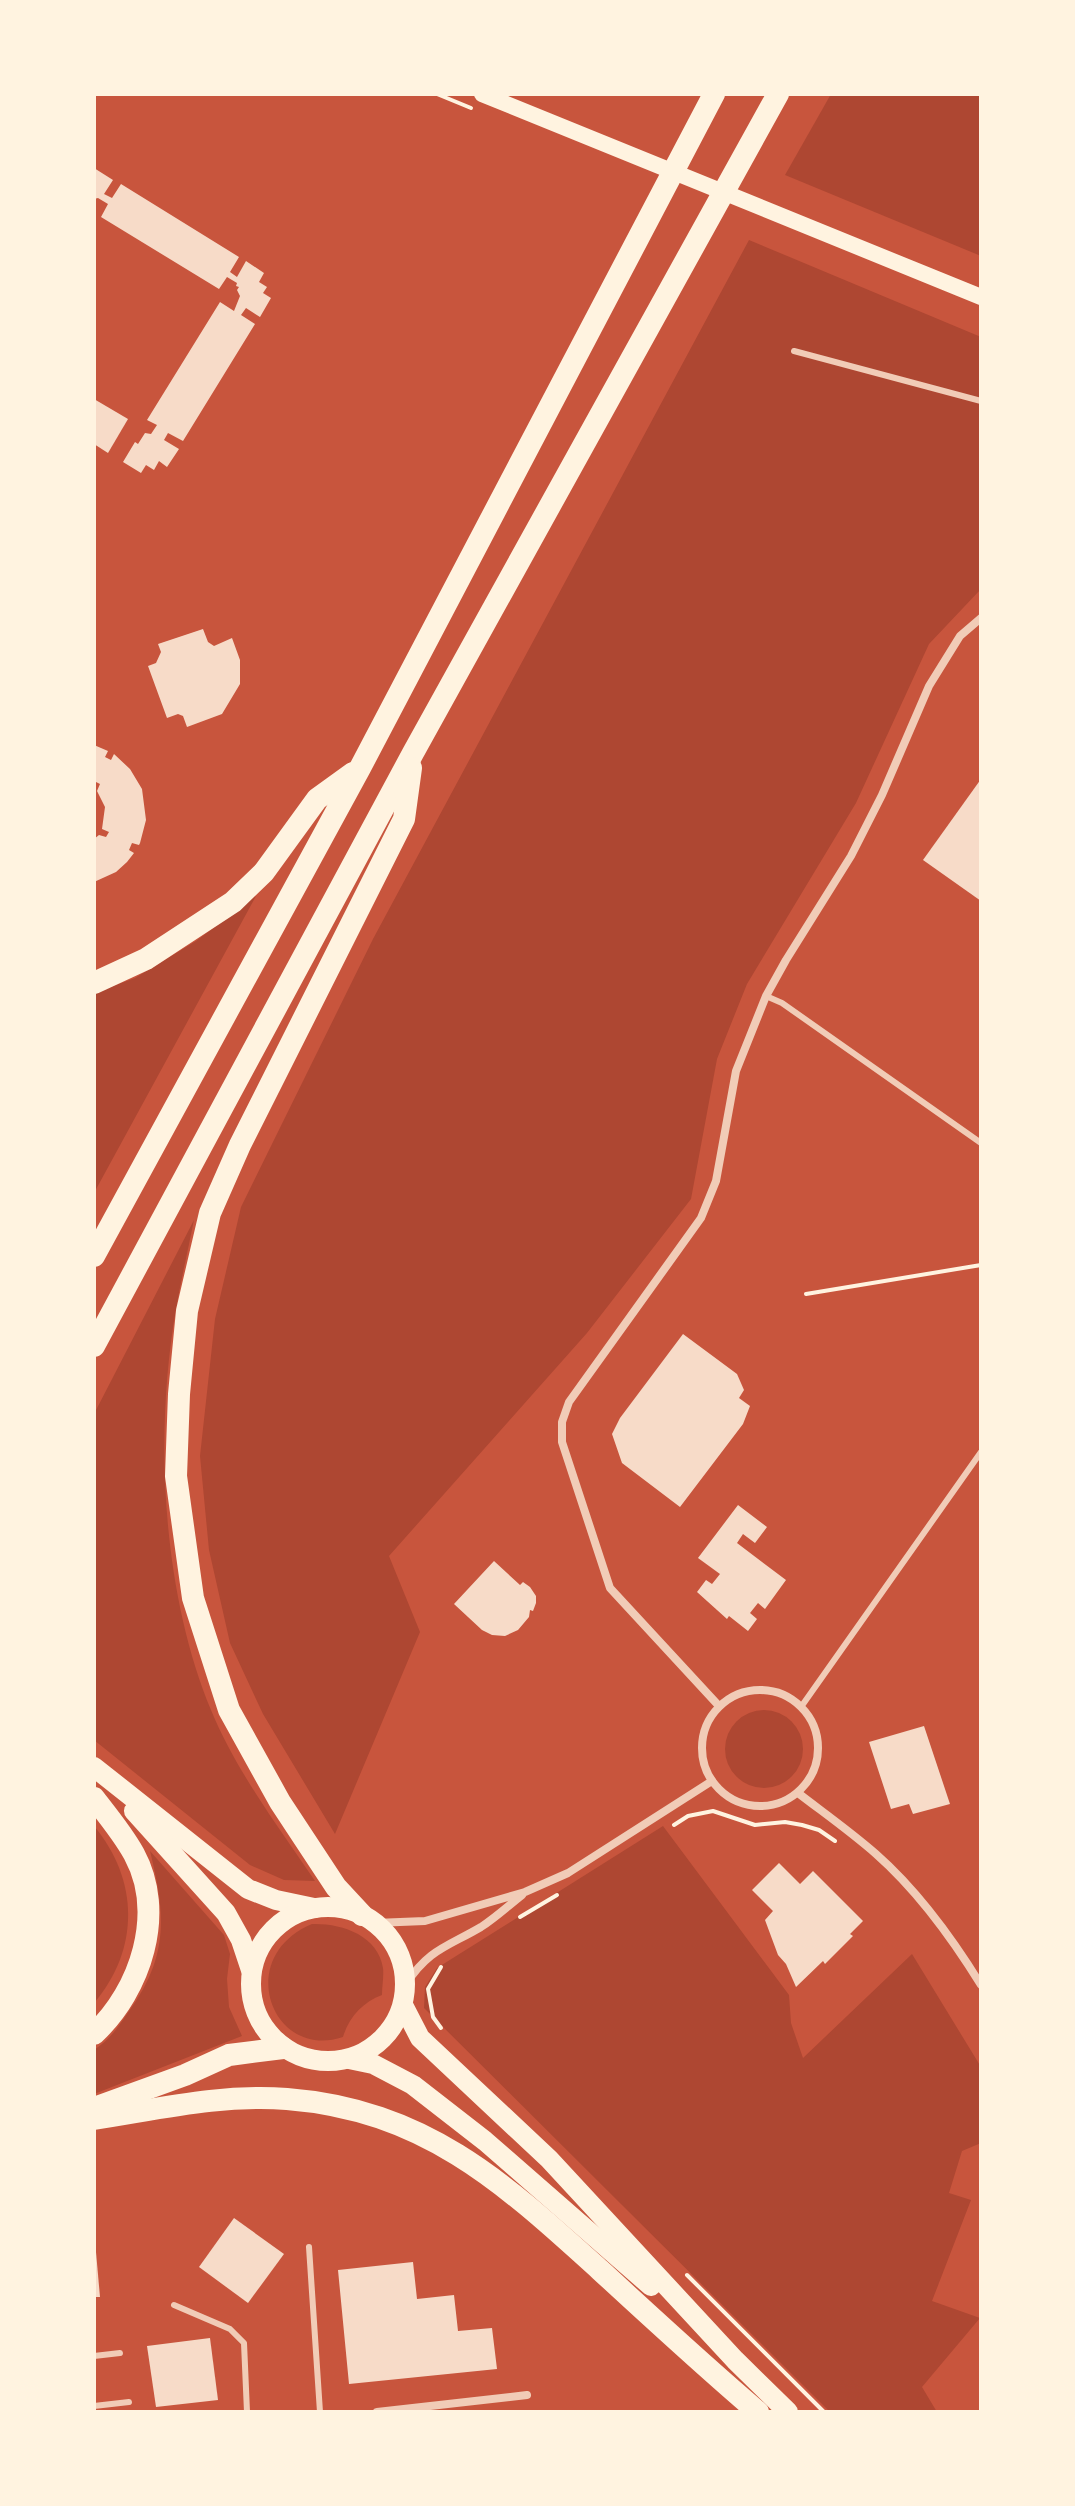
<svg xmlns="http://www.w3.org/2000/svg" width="1075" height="2506" font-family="Raleway,sans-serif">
	<rect width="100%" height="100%" fill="#c8553d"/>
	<!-- green -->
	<g fill="#ae4732">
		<polygon points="831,94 981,94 981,256 785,175"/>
		<polygon points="749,240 981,337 981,589 929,644 856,803 747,984 717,1059 691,1199 587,1333 389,1556 420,1632 335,1834 263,1714 230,1643 209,1550 200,1456 215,1319 241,1207 373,939"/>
		<polygon points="256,896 94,1193 94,993 135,978 196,941"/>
		<path d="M194 1220C188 1250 181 1280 176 1309 154 1435 162 1592 211 1710 236 1771 278 1826 315 1881L284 1880 250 1865 94 1740V1414Z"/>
		<circle cx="764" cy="1749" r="39"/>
		<path d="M94 1826C139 1880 140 1949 94 2003Z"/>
		<polygon points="663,1826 789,1995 791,2023 803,2058 912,1954 981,2067 981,2143 962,2151 949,2193 971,2200 932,2301 980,2318 922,2387 937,2412 830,2412 424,2008 425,1987 437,1968"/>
		<path d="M150 1851 224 1935 230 1954 227 1979 229 2007 242 2036 94 2094V2050C109 2040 117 2029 127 2014 169 1957 166 1916 150 1851Z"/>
		<path d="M312 1924C341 1923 378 1935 383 1968 384 1976 382 1986 382 1995 363 2002 349 2017 343 2037 272 2061 233 1957 312 1924Z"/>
	</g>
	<!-- building -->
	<g fill="#f7dbc8">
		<polygon points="94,168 113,180 104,194 112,198 121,184 239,257 230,272 237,277 246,261 264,273 259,282 267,287 263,293 271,298 260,317 246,308 241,315 255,324 183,441 168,433 164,440 179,449 167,467 159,461 154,470 146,465 141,473 123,462 135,442 138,444 145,433 151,434 157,425 147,420 220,302 234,311 240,296 237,290 239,287 236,286 237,283 227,277 219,289 101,217 108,204 98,198 94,199"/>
		<polygon points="94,399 128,419 108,453 94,444"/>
		<polygon points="203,629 208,642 214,646 232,638 240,660 240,684 222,714 187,727 183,716 178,714 167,718 148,666 156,663 161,652 158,644"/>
		<polygon points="94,745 108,751 105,757 111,760 114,754 130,769 142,789 146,820 140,843 139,845 132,843 129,850 134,853 127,862 116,872 94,882 94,839 99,835 106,837 109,832 102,829 105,807 97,791 100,784 94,781"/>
		<polygon points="981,779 981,901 923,860"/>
		<polygon points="683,1334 737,1374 744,1390 739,1398 750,1406 743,1424 680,1507 622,1463 612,1434 620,1418"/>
		<polygon points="738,1505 767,1527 755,1543 743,1534 737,1543 786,1580 765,1609 758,1603 750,1613 757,1619 748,1631 729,1616 727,1619 697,1592 706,1580 712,1584 720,1574 698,1558"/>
		<polygon points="494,1561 520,1585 523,1582 530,1587 536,1596 536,1603 533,1611 530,1610 529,1617 518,1630 505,1636 492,1635 482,1630 454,1604"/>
		<polygon points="924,1726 950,1804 913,1814 909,1804 891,1809 869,1742"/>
		<polygon points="779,1863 800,1884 813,1871 863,1921 850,1934 853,1936 825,1964 823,1961 796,1987 786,1964 778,1955 765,1920 773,1911 752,1890"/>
		<polygon points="234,2218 284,2254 248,2303 199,2267"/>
		<polygon points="94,2252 96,2252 100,2297 94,2297"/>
		<polygon points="413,2262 417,2299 454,2295 458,2331 492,2328 497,2369 349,2384 338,2270"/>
		<polygon points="210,2338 218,2400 156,2407 147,2346"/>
	</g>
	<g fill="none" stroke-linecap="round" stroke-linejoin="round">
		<!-- path -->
		<g stroke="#fff3e0" stroke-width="4">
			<polyline points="437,94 471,108"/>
			<polyline points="806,1294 981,1265"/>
			<polyline points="674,1825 688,1816 713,1811 755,1825 785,1822 802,1825 819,1830 835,1841"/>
			<polyline points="520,1917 557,1895"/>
			<polyline points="441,2028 433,2017 428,1989 441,1967"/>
			<polyline points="687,2275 824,2412"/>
		</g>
		<!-- service -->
		<g stroke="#f1ccb7" stroke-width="6">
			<polyline points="794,351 981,401"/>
			<polyline points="766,996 782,1003 981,1143"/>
			<polyline points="801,1707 981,1452"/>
			<polyline points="309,2247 320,2412"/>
			<polyline points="174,2305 230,2329 244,2343 247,2412"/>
			<polyline points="94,2356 120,2353"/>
			<polyline points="94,2406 129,2402"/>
		</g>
		<!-- minor -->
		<g stroke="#f1ccb7" stroke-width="8">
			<circle cx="760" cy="1748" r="58"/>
			<polyline points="719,1706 610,1588 562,1442 562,1422 569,1402 701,1218 716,1181 736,1071 766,996 786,960 851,856 882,795 929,686 960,636 981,618"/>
			<path d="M798 1793C824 1813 851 1832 876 1854 918 1891 952 1938 981 1985"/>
			<polyline points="375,1923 425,1921 525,1892 568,1873 712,1781"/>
			<path d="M406 1984C429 1949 447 1947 481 1927 495 1918 508 1906 522 1895"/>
			<polyline points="377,2412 527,2395"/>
		</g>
		<!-- secondary -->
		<polyline stroke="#fff3e0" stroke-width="16" points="482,94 981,297"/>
		<!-- primary -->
		<g stroke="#fff3e0" stroke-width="20">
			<polyline points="94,1767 248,1889 276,1900 314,1908"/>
			<polyline points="134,1811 226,1913 241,1940 251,1970"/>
			<circle cx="328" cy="1984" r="77"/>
			<polyline points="403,2005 420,2038 549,2159 735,2360 788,2412"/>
			<polyline points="349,2059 373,2064 413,2085 485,2141 651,2286"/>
		</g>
		<!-- motorway -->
		<g stroke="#fff3e0" stroke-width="22">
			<polyline points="94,983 146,959 233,902 264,872 317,799 353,773"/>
			<polyline points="94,1256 360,768 714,94"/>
			<polyline points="94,1346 413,753 778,94"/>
			<path d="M94 1798C108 1816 123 1834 134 1854 166 1913 141 1990 94 2034"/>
			<polyline points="362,1915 336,1887 280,1802 229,1710 193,1598 176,1476 179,1394 187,1311 210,1213 240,1145 404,819 411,768"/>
			<polyline points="94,2108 185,2075 229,2055 283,2048"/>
			<path d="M94 2119C159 2109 221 2094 287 2099 425 2110 503 2182 600 2270 652 2318 704 2366 758 2412"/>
		</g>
	</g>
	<!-- border -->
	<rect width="1075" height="2506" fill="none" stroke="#fff3e0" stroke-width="192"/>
</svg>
